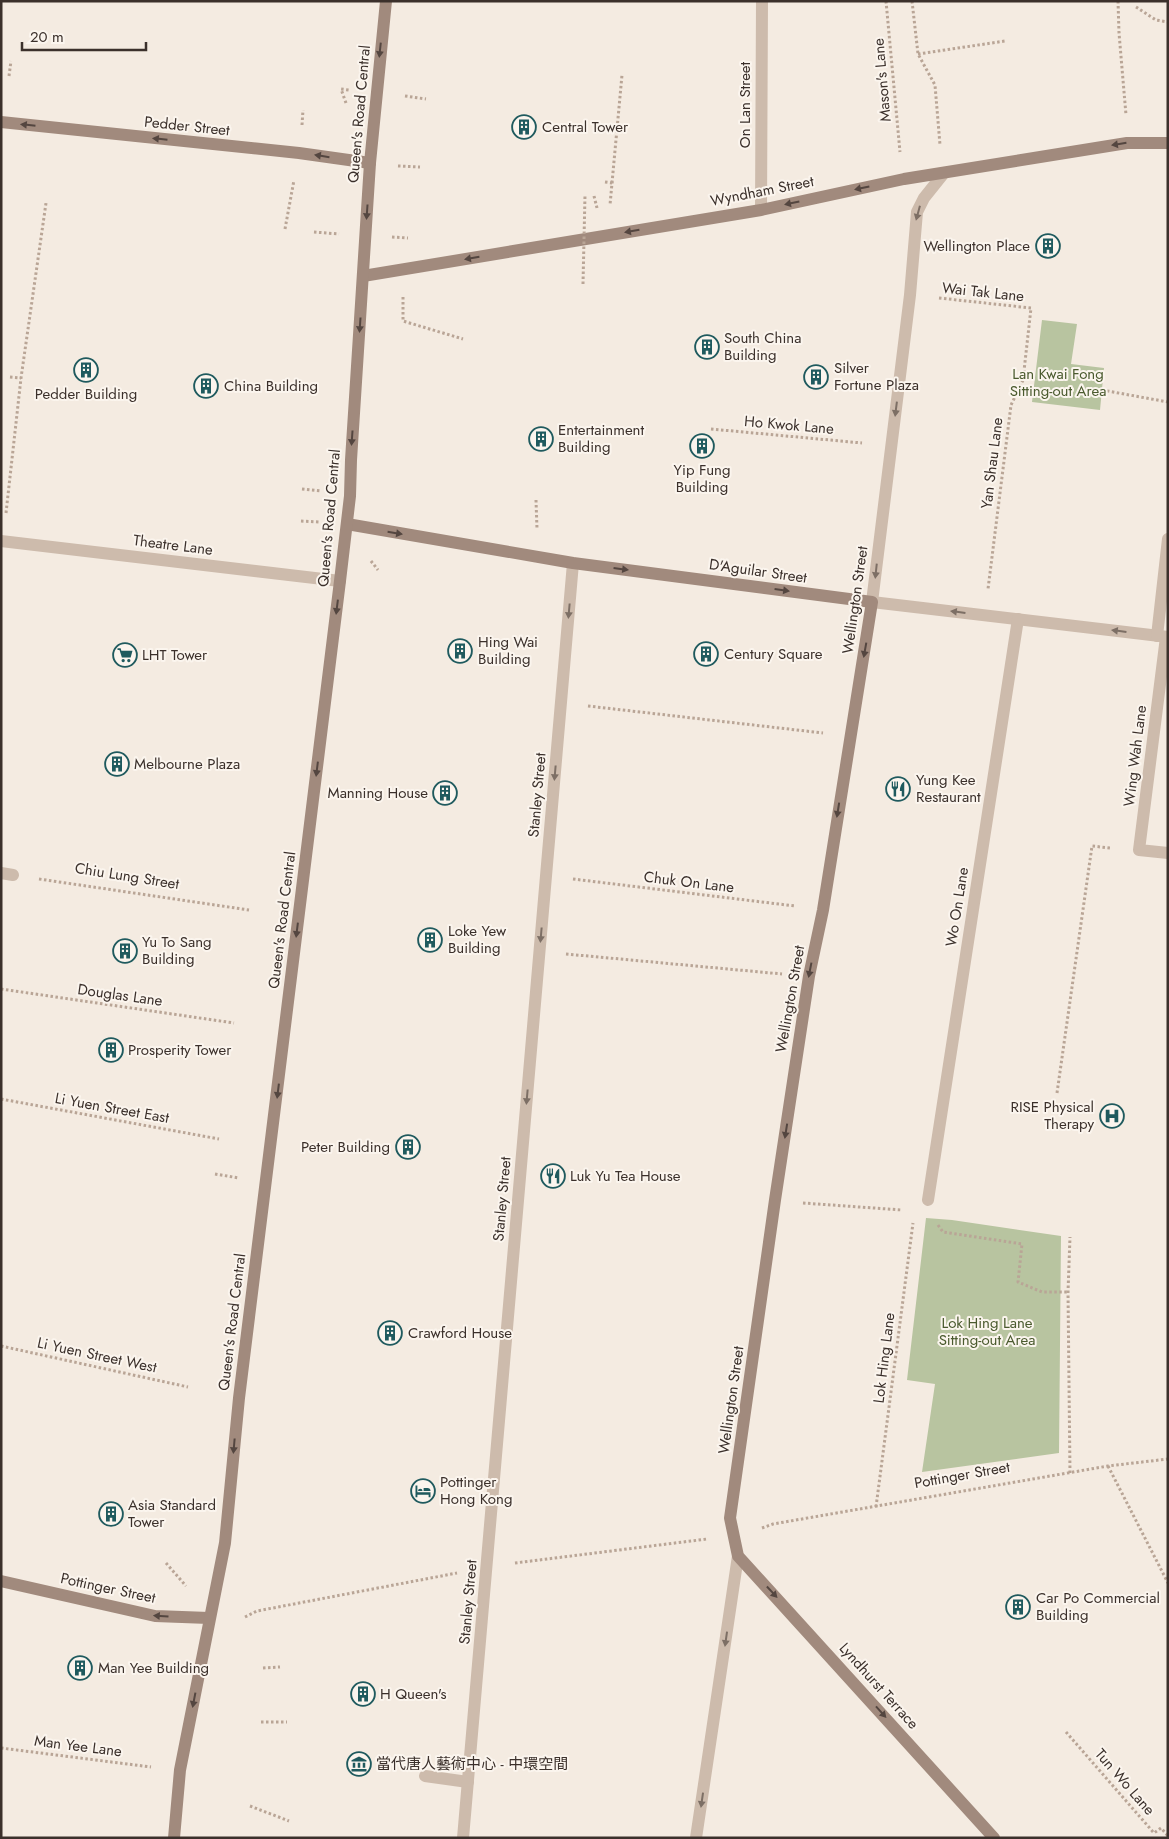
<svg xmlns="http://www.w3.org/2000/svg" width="1169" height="1839" font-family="Jost,'Noto Sans TC',sans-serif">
	<rect width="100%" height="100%" fill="#f4ebe1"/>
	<!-- green -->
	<g fill="#b8c4a0">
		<polygon points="1042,320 1077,324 1071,364 1104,368 1100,410 1032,402"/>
		<polygon points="926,1218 952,1220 1061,1236 1059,1453 922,1472 935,1384 907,1380"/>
	</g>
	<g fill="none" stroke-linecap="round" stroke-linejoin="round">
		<!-- path -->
		<g stroke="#b9a596" stroke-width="3" stroke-dasharray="2.5 2.5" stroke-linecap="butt">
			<polyline points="886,1 900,152"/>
			<polyline points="912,1 918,54 935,85 940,145"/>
			<polyline points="1118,1 1119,33 1126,115"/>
			<polyline points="1136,7 1156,20 1168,22"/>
			<polyline points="918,54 1005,41"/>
			<polyline points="9,76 11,61"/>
			<polyline points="405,96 426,99"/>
			<polyline points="346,103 341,89 349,90"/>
			<polyline points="302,125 303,110"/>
			<polyline points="398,166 420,167"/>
			<polyline points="605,182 612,183 610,205"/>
			<polyline points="612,183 622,75"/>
			<polyline points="594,196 597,208"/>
			<polyline points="285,229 294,180"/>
			<polyline points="314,232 339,234"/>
			<polyline points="392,237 408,238"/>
			<polyline points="403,297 403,321 463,339"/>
			<polyline points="939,298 1031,308 1023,380 1011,405 988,589"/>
			<polyline points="10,377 21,378"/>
			<polyline points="1102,390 1168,402"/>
			<polyline points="711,429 862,443"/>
			<polyline points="302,489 321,491"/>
			<polyline points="536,500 537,529"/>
			<polyline points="6,513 21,378 46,203"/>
			<polyline points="301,521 319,522"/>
			<polyline points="371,561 378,570"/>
			<polyline points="588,706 823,733"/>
			<polyline points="39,879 249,910"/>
			<polyline points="573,879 795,906"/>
			<polyline points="566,954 782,974"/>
			<polyline points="1,989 234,1023"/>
			<polyline points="1057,1093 1092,846 1110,848"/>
			<polyline points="1,1099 219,1139"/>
			<polyline points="215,1174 239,1178"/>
			<polyline points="803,1203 902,1210"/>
			<polyline points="938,1225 943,1232 1022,1244 1018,1282 1042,1292 1068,1292"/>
			<polyline points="1,1346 188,1387"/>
			<polyline points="1108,1466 1168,1583"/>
			<polyline points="1070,1473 1068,1292 1070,1237"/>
			<polyline points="876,1507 913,1223"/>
			<polyline points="762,1528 773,1524 1108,1466 1168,1459"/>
			<polyline points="166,1563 186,1586"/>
			<polyline points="515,1563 707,1539"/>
			<polyline points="245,1617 257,1611 457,1573"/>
			<polyline points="263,1668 280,1667"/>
			<polyline points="261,1722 287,1722"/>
			<polyline points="1066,1732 1154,1833 1161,1828 1168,1836"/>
			<polyline points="1,1748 151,1767"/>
			<polyline points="250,1806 289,1821"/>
		</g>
		<!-- lane -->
		<polyline stroke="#cdbbac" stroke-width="12" points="425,1776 468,1782"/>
		<!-- street -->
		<g stroke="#cdbbac" stroke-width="12">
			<polyline points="944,173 924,198 917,212 910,295 872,602 1168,637"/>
			<polyline points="761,210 762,1"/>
			<polyline points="1,541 340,581"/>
			<polyline points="1157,636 1168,539"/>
			<polyline points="1166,637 1139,850 1168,853"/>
			<polyline points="1,873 13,875"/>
			<polyline points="928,1200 1018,619"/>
			<polyline points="463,1838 573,563"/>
			<polyline points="696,1838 738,1556"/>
		</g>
		<!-- secondary -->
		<g stroke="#a18a7d" stroke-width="12">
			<polyline points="1,122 299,153 370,163"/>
			<polyline points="363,276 761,210 904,179 1127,143 1168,143"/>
			<polyline points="347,524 573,563 872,602 823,910 809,976 775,1200 730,1518 738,1556 994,1838"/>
			<polyline points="1,1581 155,1616 209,1618"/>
			<polyline points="174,1838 180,1770 225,1543 239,1398 340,581 350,496 351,460 370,163 386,1"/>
		</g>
		<!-- path-bridge -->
		<polyline stroke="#b9a596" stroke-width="3" stroke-dasharray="2.5 2.5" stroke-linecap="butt" points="583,284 585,195"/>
	</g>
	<!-- one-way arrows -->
	<defs><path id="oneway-solid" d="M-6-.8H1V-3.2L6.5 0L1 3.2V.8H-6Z" transform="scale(1.25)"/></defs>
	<g fill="#544640">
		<use href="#oneway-solid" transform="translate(380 50) rotate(96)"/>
		<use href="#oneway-solid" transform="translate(28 125) rotate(-174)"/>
		<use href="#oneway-solid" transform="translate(160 139) rotate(-174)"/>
		<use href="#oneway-solid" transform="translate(1119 144) rotate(171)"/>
		<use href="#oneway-solid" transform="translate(322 156) rotate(-171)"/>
		<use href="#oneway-solid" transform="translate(862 188) rotate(168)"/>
		<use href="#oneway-solid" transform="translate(792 203) rotate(168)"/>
		<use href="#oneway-solid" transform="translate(367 212) rotate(94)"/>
		<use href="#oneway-solid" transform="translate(632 231) rotate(170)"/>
		<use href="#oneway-solid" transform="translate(472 258) rotate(170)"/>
		<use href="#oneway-solid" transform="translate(360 325) rotate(94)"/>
		<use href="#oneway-solid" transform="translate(352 438) rotate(94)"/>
		<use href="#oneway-solid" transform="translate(395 533) rotate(9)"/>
		<use href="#oneway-solid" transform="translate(621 569) rotate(7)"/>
		<use href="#oneway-solid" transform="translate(782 590) rotate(8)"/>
		<use href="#oneway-solid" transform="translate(337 607) rotate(97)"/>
		<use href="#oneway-solid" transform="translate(865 650) rotate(100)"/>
		<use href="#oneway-solid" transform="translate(317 769) rotate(97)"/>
		<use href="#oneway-solid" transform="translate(838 810) rotate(99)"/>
		<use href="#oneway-solid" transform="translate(297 930) rotate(97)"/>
		<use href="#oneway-solid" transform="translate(810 970) rotate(101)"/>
		<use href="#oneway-solid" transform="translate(278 1091) rotate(97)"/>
		<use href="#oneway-solid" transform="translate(786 1131) rotate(99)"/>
		<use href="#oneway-solid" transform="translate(234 1446) rotate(95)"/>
		<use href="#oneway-solid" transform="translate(772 1592) rotate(47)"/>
		<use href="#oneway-solid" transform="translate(161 1616) rotate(-176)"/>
		<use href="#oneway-solid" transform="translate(194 1700) rotate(101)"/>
		<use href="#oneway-solid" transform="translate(881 1712) rotate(48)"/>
	</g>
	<g fill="#7d6f65">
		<use href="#oneway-solid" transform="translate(918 213) rotate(105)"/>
		<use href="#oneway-solid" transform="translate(896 409) rotate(97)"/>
		<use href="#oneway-solid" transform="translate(876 571) rotate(96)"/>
		<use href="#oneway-solid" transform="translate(569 611) rotate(95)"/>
		<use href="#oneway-solid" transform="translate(958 612) rotate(-173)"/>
		<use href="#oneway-solid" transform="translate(1119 631) rotate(-173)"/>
		<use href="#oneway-solid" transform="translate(555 773) rotate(95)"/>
		<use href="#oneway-solid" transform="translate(541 935) rotate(95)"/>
		<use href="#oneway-solid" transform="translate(527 1097) rotate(95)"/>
		<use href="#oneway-solid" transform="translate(726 1639) rotate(98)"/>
		<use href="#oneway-solid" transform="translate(702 1800) rotate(98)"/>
	</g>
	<!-- icons -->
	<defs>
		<g id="building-ring" transform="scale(1.25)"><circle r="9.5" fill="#fbf5ee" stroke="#1f5a5e" stroke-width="1.5"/><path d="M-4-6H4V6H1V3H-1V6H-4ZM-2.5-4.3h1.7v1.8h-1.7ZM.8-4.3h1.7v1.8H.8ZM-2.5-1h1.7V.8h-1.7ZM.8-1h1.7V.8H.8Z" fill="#1f5a5e"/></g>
		<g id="supermarket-ring" transform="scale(1.25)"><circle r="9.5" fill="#fbf5ee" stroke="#1f5a5e" stroke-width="1.5"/><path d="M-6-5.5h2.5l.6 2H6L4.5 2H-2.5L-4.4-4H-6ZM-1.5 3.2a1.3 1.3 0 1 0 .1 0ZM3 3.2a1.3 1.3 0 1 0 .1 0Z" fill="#1f5a5e"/></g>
		<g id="restaurant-ring" transform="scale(1.25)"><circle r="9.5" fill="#fbf5ee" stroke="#1f5a5e" stroke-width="1.5"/><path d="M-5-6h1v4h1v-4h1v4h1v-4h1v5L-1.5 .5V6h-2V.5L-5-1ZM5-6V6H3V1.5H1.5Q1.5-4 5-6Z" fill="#1f5a5e"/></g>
		<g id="hospital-ring" transform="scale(1.25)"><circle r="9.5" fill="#fbf5ee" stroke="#1f5a5e" stroke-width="1.5"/><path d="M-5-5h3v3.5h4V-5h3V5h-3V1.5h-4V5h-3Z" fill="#1f5a5e"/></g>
		<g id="hotel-ring" transform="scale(1.25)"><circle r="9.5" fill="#fbf5ee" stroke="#1f5a5e" stroke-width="1.5"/><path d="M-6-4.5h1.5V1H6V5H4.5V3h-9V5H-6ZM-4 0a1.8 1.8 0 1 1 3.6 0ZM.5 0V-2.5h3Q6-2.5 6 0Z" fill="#1f5a5e"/></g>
		<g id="museum-ring" transform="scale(1.25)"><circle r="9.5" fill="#fbf5ee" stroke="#1f5a5e" stroke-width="1.5"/><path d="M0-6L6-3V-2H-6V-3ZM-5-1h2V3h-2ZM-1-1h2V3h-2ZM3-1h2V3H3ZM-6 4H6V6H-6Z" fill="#1f5a5e"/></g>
	</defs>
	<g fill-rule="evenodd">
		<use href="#building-ring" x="524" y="127"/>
		<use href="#building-ring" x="1048" y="246"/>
		<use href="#building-ring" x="707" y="347"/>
		<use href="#building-ring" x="86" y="370"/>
		<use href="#building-ring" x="816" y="377"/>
		<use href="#building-ring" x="206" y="386"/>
		<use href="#building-ring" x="541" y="439"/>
		<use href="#building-ring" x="702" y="446"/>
		<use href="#building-ring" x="460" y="651"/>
		<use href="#building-ring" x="706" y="654"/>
		<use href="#supermarket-ring" x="125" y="655"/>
		<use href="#building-ring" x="117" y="764"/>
		<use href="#restaurant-ring" x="898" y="789"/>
		<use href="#building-ring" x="445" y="793"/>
		<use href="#building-ring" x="430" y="940"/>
		<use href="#building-ring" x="125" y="951"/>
		<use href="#building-ring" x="111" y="1050"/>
		<use href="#hospital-ring" x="1112" y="1116"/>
		<use href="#building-ring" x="408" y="1147"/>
		<use href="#restaurant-ring" x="553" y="1176"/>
		<use href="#building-ring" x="390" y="1333"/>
		<use href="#hotel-ring" x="423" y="1491"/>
		<use href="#building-ring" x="111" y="1514"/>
		<use href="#building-ring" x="1018" y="1607"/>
		<use href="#building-ring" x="80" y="1668"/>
		<use href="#building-ring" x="363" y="1694"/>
		<use href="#museum-ring" x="359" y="1764"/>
	</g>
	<g text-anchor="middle" stroke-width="4" stroke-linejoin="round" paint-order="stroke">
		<!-- street labels -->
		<g font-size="15" fill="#3b302b" stroke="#fbf5ee">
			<text transform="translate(882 80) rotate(-95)" y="5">Mason's Lane</text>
			<text transform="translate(745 105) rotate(-90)" y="5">On Lan Street</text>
			<text transform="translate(359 114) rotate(-85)" y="5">Queen's Road Central</text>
			<text transform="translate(187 126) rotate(6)" y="5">Pedder Street</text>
			<text transform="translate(762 191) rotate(-11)" y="5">Wyndham Street</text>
			<text transform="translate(983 292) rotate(6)" y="5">Wai Tak Lane</text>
			<text transform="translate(789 425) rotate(5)" y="5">Ho Kwok Lane</text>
			<text transform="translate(992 463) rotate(-83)" y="5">Yan Shau Lane</text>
			<text transform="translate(329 518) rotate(-85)" y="5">Queen's Road Central</text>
			<text transform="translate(173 545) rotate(7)" y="5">Theatre Lane</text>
			<text transform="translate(758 571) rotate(8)" y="5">D'Aguilar Street</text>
			<text transform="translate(855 600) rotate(-82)" y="5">Wellington Street</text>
			<text transform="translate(1135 756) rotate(-83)" y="5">Wing Wah Lane</text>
			<text transform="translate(537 795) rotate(-85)" y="5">Stanley Street</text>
			<text transform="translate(127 876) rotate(9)" y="5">Chiu Lung Street</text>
			<text transform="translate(689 882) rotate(7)" y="5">Chuk On Lane</text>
			<text transform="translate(957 907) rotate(-81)" y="5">Wo On Lane</text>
			<text transform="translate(282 920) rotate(-83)" y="5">Queen's Road Central</text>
			<text transform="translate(120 995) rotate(8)" y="5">Douglas Lane</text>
			<text transform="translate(790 999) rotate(-80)" y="5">Wellington Street</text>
			<text transform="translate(112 1108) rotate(10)" y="5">Li Yuen Street East</text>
			<text transform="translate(502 1199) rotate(-85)" y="5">Stanley Street</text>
			<text transform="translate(232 1322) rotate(-83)" y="5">Queen's Road Central</text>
			<text transform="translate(97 1355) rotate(12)" y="5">Li Yuen Street West</text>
			<text transform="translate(884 1358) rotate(-83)" y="5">Lok Hing Lane</text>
			<text transform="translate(731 1400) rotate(-82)" y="5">Wellington Street</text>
			<text transform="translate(962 1475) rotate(-10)" y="5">Pottinger Street</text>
			<text transform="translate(108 1588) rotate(12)" y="5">Pottinger Street</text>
			<text transform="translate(468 1602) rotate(-85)" y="5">Stanley Street</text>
			<text transform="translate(879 1686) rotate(48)" y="5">Lyndhurst Terrace</text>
			<text transform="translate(78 1746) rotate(7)" y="5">Man Yee Lane</text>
			<text transform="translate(1125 1782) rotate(49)" y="5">Tun Wo Lane</text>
		</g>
		<!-- poi labels -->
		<g font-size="15" fill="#3b302b" stroke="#fbf5ee" text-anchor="start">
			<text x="542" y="132">Central Tower</text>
			<text x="1030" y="251" text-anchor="end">Wellington Place</text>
			<text x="724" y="343">South China<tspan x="724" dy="17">Building</tspan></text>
			<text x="834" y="373">Silver<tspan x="834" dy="17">Fortune Plaza</tspan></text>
			<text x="224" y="391">China Building</text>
			<text x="86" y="399" text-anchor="middle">Pedder Building</text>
			<text x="558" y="435">Entertainment<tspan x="558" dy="17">Building</tspan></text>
			<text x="702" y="475" text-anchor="middle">Yip Fung<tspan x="702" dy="17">Building</tspan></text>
			<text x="478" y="647">Hing Wai<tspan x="478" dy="17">Building</tspan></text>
			<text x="724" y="659">Century Square</text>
			<text x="142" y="660">LHT Tower</text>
			<text x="134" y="769">Melbourne Plaza</text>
			<text x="916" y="785">Yung Kee<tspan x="916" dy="17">Restaurant</tspan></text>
			<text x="428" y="798" text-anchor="end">Manning House</text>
			<text x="448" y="936">Loke Yew<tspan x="448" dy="17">Building</tspan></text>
			<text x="142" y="947">Yu To Sang<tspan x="142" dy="17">Building</tspan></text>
			<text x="128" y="1055">Prosperity Tower</text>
			<text x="1094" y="1112" text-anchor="end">RISE Physical<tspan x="1094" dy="17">Therapy</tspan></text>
			<text x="390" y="1152" text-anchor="end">Peter Building</text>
			<text x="570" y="1181">Luk Yu Tea House</text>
			<text x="408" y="1338">Crawford House</text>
			<text x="440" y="1487">Pottinger<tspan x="440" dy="17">Hong Kong</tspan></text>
			<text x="128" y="1510">Asia Standard<tspan x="128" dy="17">Tower</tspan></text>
			<text x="1036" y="1603">Car Po Commercial<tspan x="1036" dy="17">Building</tspan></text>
			<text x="98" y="1673">Man Yee Building</text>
			<text x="380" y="1699">H Queen's</text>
			<text x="376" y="1769">當代唐人藝術中心 - 中環空間</text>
		</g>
		<!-- park labels -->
		<g font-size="15" fill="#4a5a2e" stroke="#fbf5ee">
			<text x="1058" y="379">Lan Kwai Fong<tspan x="1058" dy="17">Sitting-out Area</tspan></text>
			<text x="987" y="1328">Lok Hing Lane<tspan x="987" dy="17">Sitting-out Area</tspan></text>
		</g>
	</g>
	<!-- border -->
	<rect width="1169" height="1839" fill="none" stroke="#3b302b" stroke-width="5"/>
	<!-- scale -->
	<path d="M22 42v8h124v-8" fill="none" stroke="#3b302b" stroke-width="2.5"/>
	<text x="30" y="42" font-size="15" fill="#3b302b" stroke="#fbf5ee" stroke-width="4" paint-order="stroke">20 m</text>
</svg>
